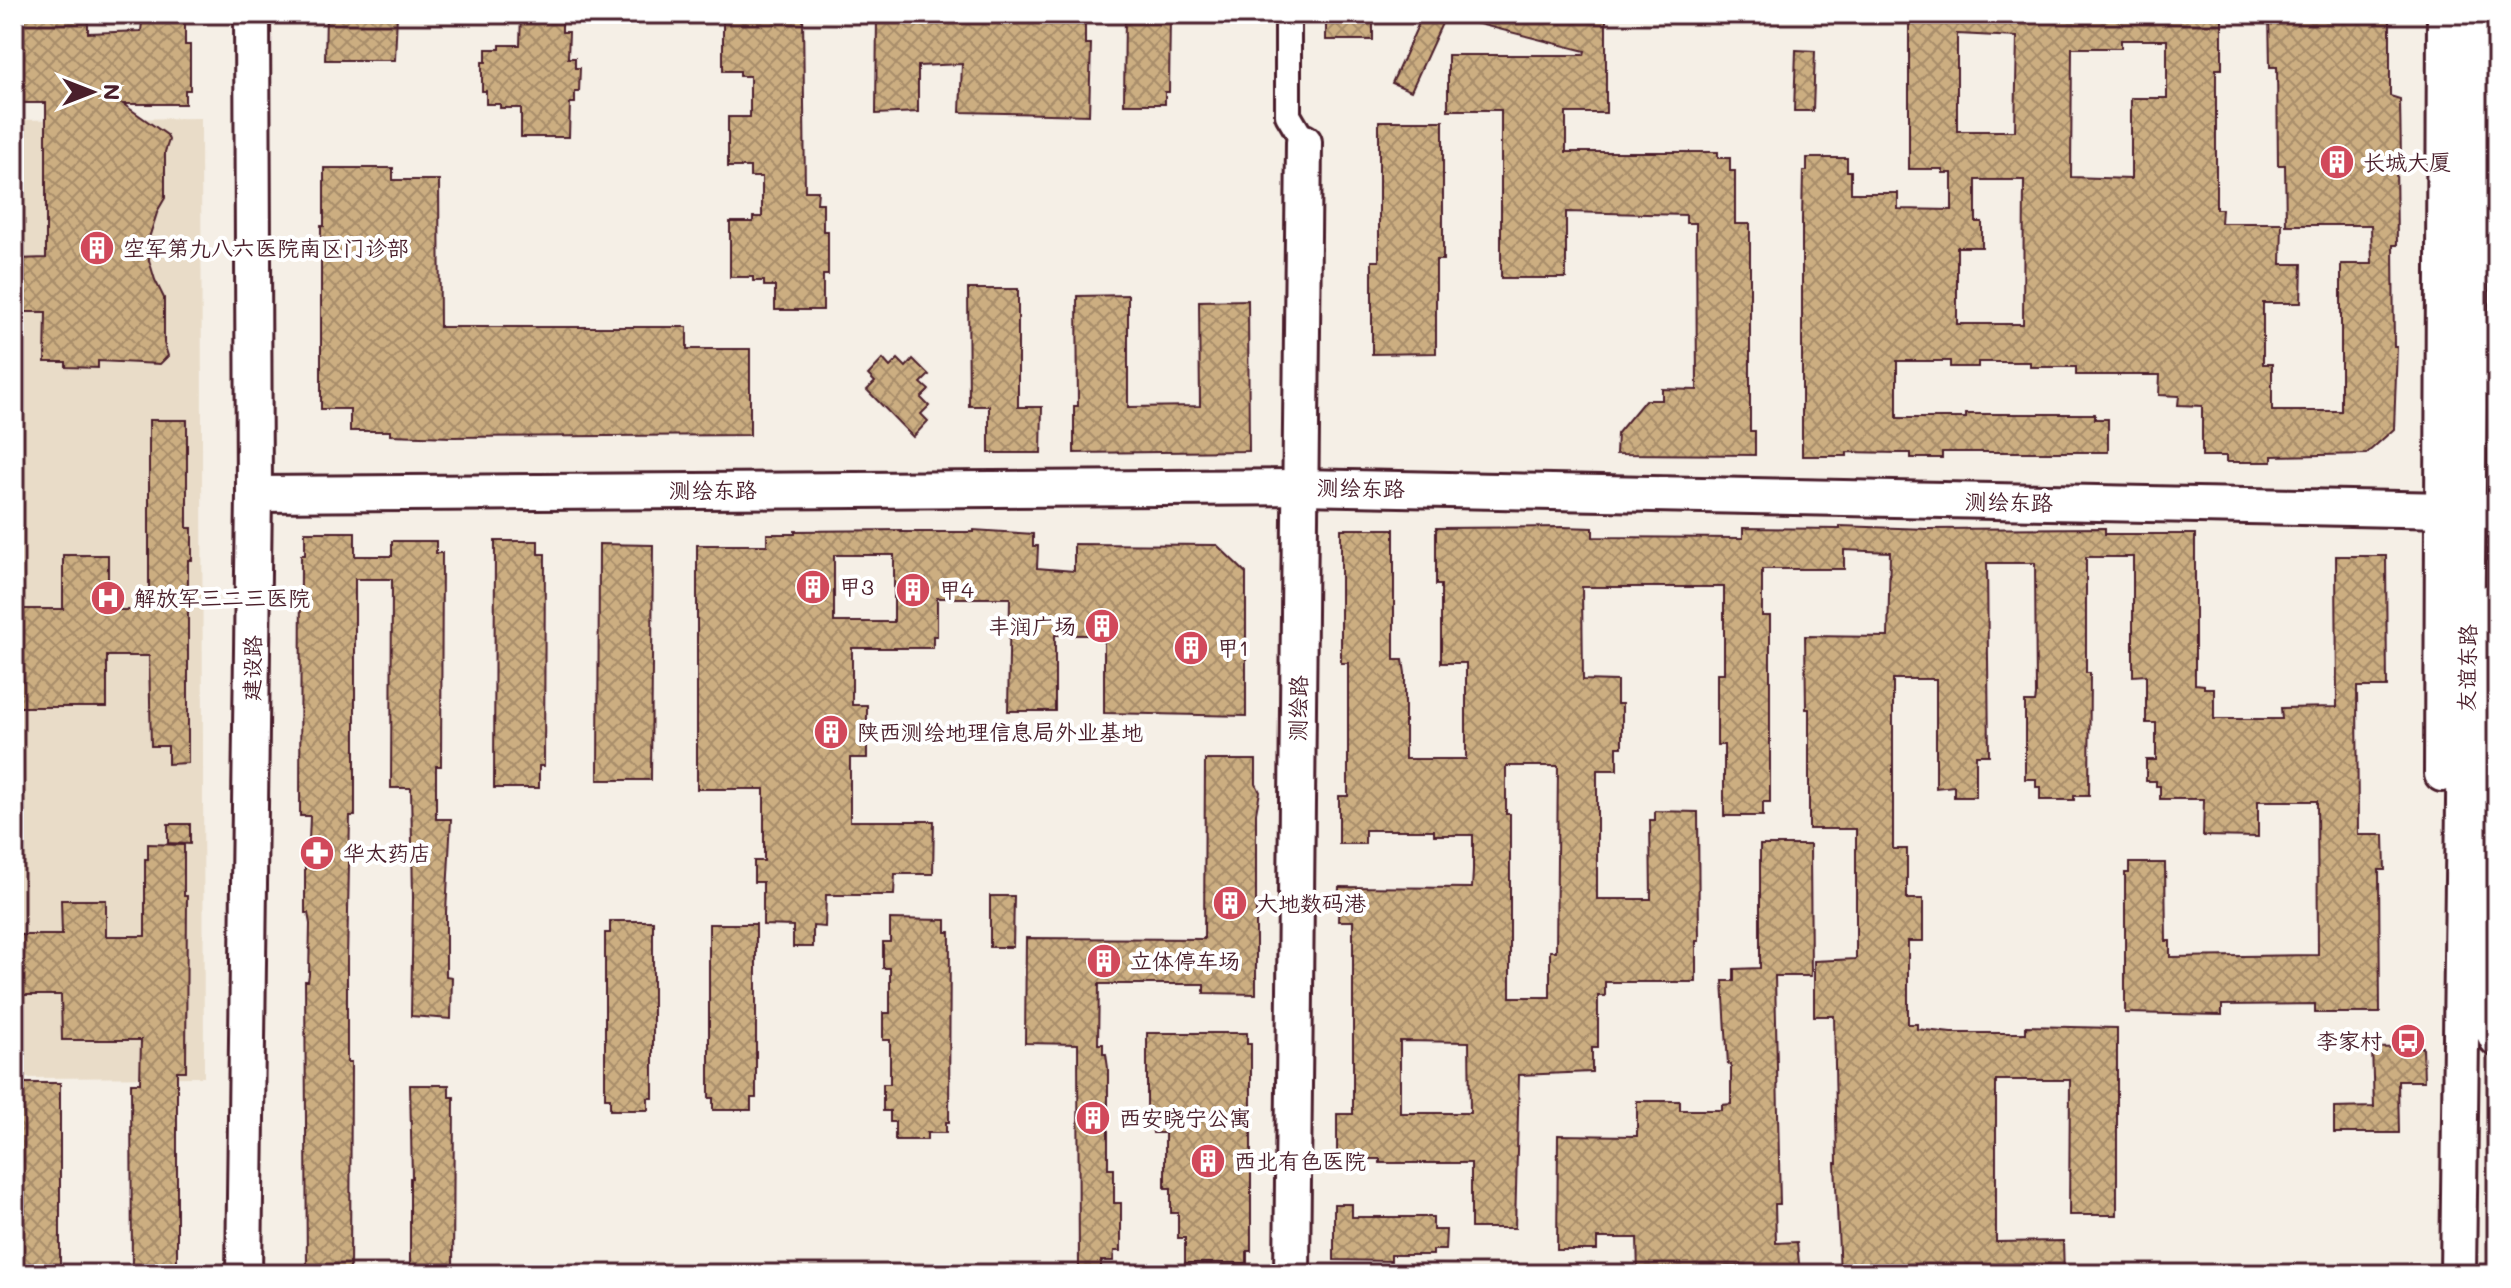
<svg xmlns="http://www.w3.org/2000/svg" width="2511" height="1288" font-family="Mali,'LXGW WenKai TC',sans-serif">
	<defs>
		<pattern id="building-cross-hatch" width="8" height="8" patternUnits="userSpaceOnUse" patternTransform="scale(2)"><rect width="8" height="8" fill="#ccae81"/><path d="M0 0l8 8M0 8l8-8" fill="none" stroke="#a88d6a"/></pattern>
	</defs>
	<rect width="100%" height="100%" fill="#f5efe6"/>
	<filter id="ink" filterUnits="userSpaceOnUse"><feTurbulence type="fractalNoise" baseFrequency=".0125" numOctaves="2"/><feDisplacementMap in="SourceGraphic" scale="16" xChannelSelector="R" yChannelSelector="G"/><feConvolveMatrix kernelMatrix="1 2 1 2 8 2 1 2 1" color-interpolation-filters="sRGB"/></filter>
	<g filter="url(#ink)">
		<!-- built -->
		<polygon fill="#e9dcc8" points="201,118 204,1077 14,1078 14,120"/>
		<!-- building -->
		<g fill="url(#building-cross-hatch)" stroke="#4a1f2b" stroke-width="2" fill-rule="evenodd">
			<polygon points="18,14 85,14 85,18 88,18 88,33 141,31 143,14 185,14 185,45 190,45 190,90 185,90 185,104 123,104 167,135 169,140 165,152 165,198 158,210 149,238 149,260 155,280 164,298 164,343 168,356 160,364 98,361 98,368 66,367 66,362 45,362 46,312 16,312 17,259 46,258 46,103 14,103 14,37 18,37"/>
			<polygon points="326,14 397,14 395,60 325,60"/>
			<polygon points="521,14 562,14 562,32 569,32 568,58 575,58 575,68 580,68 579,92 575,92 575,103 570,103 569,137 521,137 521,108 500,108 500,104 486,104 486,91 482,91 482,62 486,62 486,49 500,49 500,45 520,45"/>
			<polygon points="740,14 803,14 805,191 818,191 817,203 823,203 823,231 828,231 828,275 823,275 823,310 775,310 775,286 764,286 764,281 753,281 753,277 730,277 730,222 753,222 753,217 762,217 762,177 750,177 750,167 728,167 728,117 750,117 750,76 740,76 740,71 723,71 723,18 740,19"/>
			<polygon points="877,14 997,14 997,19 1053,19 1053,14 1080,14 1080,24 1085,24 1085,44 1091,44 1089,115 960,112 962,64 918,66 918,112 876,114"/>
			<polygon points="1125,14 1165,14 1165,17 1170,17 1169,92 1165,92 1165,104 1124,104"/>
			<rect x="1326" y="14" width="47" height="26"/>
			<polygon points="1423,14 1433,14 1444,19 1411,91 1392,83"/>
			<polygon points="1467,14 1606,14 1606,113 1566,113 1566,152 1718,152 1718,158 1730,158 1730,171 1735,171 1735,224 1750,224 1750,431 1755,431 1755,455 1616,454 1617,434 1645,400 1662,400 1662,389 1697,390 1696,223 1686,223 1686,215 1566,212 1566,278 1501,278 1501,110 1448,110 1448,55 1584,55 1585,51 1467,21"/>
			<path d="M1909 14H2222V69H2216V209H2222L2221 223H2282L2281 264H2302L2301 303H2263V364H2272V411H2341V264H2372L2371 225H2286L2285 165H2278L2277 67H2270L2269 14H2390V96L2400 99 2401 159H2396L2397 245H2393L2394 347H2397L2394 429 2366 454 2272 456V462H2226V456H2202V406L2178 405 2179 396 2159 395 2160 375H2076V367H2030V362H1978V367H1950V361H1897V418H1966V414H2095V419H2108V452H1942V458H1911V453H1898L1847 452V456H1802V220L1803 171H1807V158H1847V171H1851V193H1898V209L1952 210V173H1943V169H1909ZM1957 34 2017 37 2015 131H1957ZM2121 40H2167V98H2131V179L2071 177 2072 48H2121ZM1976 180H2024L2023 324H1957V247H1982V222H1976Z"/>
			<polygon points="1796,50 1815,51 1813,111 1794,111"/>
			<polygon points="1379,121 1443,121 1443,260 1436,260 1436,353 1372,354 1372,261 1379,261"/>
			<polygon points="324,168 393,168 393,180 439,180 440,327 687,327 687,349 750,349 750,435 452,437 390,435 390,431 350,431 350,409 321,409 321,226 324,226"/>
			<polygon points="968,289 1018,289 1018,407 1042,407 1041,453 989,453 989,406 969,406"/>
			<polygon points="1128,295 1128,407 1200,406 1199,301 1248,300 1249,451 1074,453 1074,406 1078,406 1077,296"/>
			<polygon points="883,359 890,367 898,359 906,367 913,359 929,375 921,383 929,390 921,398 929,406 921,414 928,421 913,437 867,390 875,382 868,375"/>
			<polygon points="149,420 187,420 187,528 192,528 192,560 188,560 188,763 168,764 168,746 151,746 149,656 107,656 107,707 14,707 14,609 63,609 63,555 108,555 108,610 149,610"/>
			<path d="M1840 526 1927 529 2105 528V534H2195V684L2204 685V688H2214V719H2282L2281 708 2337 707 2336 556H2386L2387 687H2357L2358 835H2384L2385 870H2379L2380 1013H2315V1004L2222 1005V1015L2125 1013V873H2129V863H2165L2166 941H2170V957L2318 955 2317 801H2258V837L2203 836 2204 799H2160V786H2156V781H2146V760H2156V723H2146V675L2133 676V557H2086V673H2090L2089 796H2074V800H2040V787H2036V779H2025V702H2035L2036 696 2035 563H1987L1989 755H1976V797H1954V786L1936 788V679H1893V849H1907V899H1923V941H1908V1024H1917V1029L1951 1033H2026V1026L2117 1028V1215H2069L2070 1080H1996V1242L2063 1241 2064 1274H1840L1835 1163H1837L1834 1016H1814V961L1856 959V829H1809V709H1806L1805 636 1888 637 1890 552 1844 550V569H1762V616H1770V802H1763V816H1724V745H1717V673H1724V587H1582L1583 680 1617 681V704H1622V747H1617V770H1597V899H1651L1650 820H1655V811L1698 812 1699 941H1696V982H1605V996H1598V1048H1592V1072L1519 1075 1515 1228H1471V1163H1380V1159H1337V1114H1353V921H1338L1339 887 1472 888 1473 871V835H1434V830H1365V844H1339V796H1348V663H1341V529H1394V660H1403L1405 673V759H1466V663H1441V585H1436V528L1563 527 1593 528V537L1743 538V528L1840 529ZM1506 766H1558L1556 951H1550V997H1510V814H1506ZM1400 1041 1469 1042 1470 1113H1400Z"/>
			<path d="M901 530V532H974V530L1033 534V546H1038L1037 568 1074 571V544L1217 545 1246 573V716L1104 713V635H1055V711H1008L1010 598H937V636H933V648H852V705H867V758H850V821H934L933 874H895L894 895H826L825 927 813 926V947H793V926L763 925V882H754V861H764V789H697V545H767V534H795V531ZM834 555H894V622H834Z"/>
			<polygon points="305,532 355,532 355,556 392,556 392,541 436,541 436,553 442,553 441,766 436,766 436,819 451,819 446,912 446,976 452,977 451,1019 411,1016 413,898 411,788 391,788 392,579 355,579 355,816 350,816 347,961 347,1062 351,1062 350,1274 311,1274 311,1270 307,1270 305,981 308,981 309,974 310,924 308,913 305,913 305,866 308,866 310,816 300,816 301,555 305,555"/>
			<polygon points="495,541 538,541 538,554 545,554 544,766 539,766 539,788 494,788"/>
			<polygon points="599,544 653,545 651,780 598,780"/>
			<polygon points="1205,760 1256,760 1256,784 1260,792 1256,813 1256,994 1204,993 1204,984 1099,984 1098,1044 1103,1044 1103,1054 1106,1054 1108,1068 1108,1169 1114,1169 1114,1203 1121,1203 1121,1251 1114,1251 1113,1261 1101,1261 1101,1274 1079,1274 1078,1044 1025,1043 1026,938 1204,939"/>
			<polygon points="168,824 190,824 190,844 168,843"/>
			<polygon points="148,844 184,845 184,896 187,896 186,1071 177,1071 177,1274 132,1274 131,1083 140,1083 141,1040 62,1040 61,995 14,995 14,935 62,935 61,900 106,900 106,936 145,936 145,859 148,859"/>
			<polygon points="1760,845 1810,845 1811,976 1775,976 1780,1204 1775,1204 1776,1243 1797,1242 1800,1274 1746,1274 1746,1266 1692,1268 1692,1274 1638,1274 1637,1238 1597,1238 1597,1250 1557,1250 1558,1135 1637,1136 1637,1101 1680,1101 1680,1110 1722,1110 1722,1105 1731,1104 1731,1064 1728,1065 1723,981 1734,981 1734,969 1760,968"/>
			<polygon points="990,896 1014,896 1013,947 990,947"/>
			<polygon points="890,919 946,920 946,932 950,932 949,1122 946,1122 946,1133 927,1133 927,1140 895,1140 895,1122 890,1122 890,1111 883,1111 883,1084 890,1084 890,1040 883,1040 883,1013 890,1013 890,968 883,968 883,942 890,942"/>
			<polygon points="610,921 653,921 653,1098 648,1098 648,1110 610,1110 610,1098 605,1098 605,933 610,933"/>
			<polygon points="709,924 756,924 756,1098 751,1098 751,1110 713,1110 713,1098 709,1098"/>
			<polygon points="1147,1033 1247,1033 1247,1044 1251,1044 1251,1251 1247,1251 1247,1263 1185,1263 1185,1238 1178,1238 1178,1213 1171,1213 1171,1188 1165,1188 1165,1133 1153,1133 1150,1109 1147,1109"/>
			<polygon points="2423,1047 2424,1081 2398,1081 2399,1133 2334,1133 2334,1108 2374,1107 2372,1048"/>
			<rect x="14" y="1083" width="46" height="191"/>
			<polygon points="410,1085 449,1085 449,1097 454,1097 453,1274 410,1274 410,1178 412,1178"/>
			<polygon points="1334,1204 1352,1204 1352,1217 1433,1217 1433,1230 1446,1230 1445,1250 1433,1250 1433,1255 1391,1255 1391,1261 1334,1260"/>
		</g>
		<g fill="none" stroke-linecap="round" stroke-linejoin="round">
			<!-- street casing -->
			<g stroke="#4a1f2b" stroke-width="30">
				<polyline id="street" points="1288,14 1288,115 1304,142"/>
			</g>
			<!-- secondary casing -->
			<g stroke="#4a1f2b" stroke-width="40">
				<g id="secondary">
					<polyline points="254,494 1300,487 2497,511"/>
					<polyline points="2491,602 2487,1019 2497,1039"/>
					<polyline points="2442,774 2445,14"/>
					<polyline points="244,1274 254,494 252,14"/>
					<polyline points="1292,1274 1304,142"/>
					<polyline points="2458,1274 2474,14"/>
				</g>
			</g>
			<!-- street -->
			<use href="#street" stroke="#fff" stroke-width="24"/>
			<!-- secondary -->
			<use href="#secondary" stroke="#fff" stroke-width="34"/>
		</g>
	</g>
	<!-- icons -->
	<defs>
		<g id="building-disc" transform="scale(1.8)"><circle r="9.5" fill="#d1495b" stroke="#fff"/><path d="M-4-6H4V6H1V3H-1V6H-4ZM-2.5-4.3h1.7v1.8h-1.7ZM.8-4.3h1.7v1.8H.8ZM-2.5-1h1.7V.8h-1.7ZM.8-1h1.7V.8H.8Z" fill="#fff"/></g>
		<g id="hospital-disc" transform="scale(1.8)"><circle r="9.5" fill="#d1495b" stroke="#fff"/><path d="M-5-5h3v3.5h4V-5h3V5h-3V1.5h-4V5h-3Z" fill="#fff"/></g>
		<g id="pharmacy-disc" transform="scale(1.8)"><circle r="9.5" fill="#d1495b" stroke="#fff"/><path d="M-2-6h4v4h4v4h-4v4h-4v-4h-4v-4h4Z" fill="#fff"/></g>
		<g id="bus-disc" transform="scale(1.8)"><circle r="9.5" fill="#d1495b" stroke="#fff"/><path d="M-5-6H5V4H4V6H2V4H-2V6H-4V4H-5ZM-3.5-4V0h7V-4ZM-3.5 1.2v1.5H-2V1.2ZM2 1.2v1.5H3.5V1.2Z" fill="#fff"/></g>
	</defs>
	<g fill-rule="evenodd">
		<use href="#building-disc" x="2337" y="162"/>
		<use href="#building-disc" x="97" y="248"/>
		<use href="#building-disc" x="813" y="587"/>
		<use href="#building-disc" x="913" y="590"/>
		<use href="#hospital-disc" x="108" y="598"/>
		<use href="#building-disc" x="1102" y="626"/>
		<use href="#building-disc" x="1191" y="648"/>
		<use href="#building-disc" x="831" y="732"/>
		<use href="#pharmacy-disc" x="317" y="853"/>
		<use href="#building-disc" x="1230" y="903"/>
		<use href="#building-disc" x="1104" y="961"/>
		<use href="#bus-disc" x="2408" y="1041"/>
		<use href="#building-disc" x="1093" y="1118"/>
		<use href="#building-disc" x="1208" y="1161"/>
	</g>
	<g text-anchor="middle" stroke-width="8" stroke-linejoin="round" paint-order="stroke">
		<!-- poi labels -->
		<g font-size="22" fill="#4a1f2b" stroke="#fff" text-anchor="start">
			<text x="2363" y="170">长城大厦</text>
			<text x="123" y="256">空军第九八六医院南区门诊部</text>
			<text x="839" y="595">甲3</text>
			<text x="939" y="598">甲4</text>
			<text x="134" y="606">解放军三二三医院</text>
			<text x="1076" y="634" text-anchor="end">丰润广场</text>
			<text x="1217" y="656">甲1</text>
			<text x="857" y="740">陕西测绘地理信息局外业基地</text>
			<text x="343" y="861">华太药店</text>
			<text x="1256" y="911">大地数码港</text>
			<text x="1130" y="969">立体停车场</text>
			<text x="2382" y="1049" text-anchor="end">李家村</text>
			<text x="1119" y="1126">西安晓宁公寓</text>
			<text x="1234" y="1169">西北有色医院</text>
		</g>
		<!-- street labels -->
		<g font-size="22" fill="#4a1f2b" stroke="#fff">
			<text transform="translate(1361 488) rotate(1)" y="8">测绘东路</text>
			<text x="713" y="498">测绘东路</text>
			<text transform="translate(2009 502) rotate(1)" y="8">测绘东路</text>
			<text transform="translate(252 668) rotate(-89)" y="8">建设路</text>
			<text transform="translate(2467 668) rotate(-89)" y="8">友谊东路</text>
			<text transform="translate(1298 708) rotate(-89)" y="8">测绘路</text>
		</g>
	</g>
	<!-- margin -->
	<rect width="2511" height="1288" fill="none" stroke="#fff" stroke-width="48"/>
	<rect x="24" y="24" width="2463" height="1240" fill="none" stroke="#4a1f2b" stroke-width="3" filter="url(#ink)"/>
	<!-- north arrow -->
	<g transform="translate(92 92) rotate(90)" stroke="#ffffff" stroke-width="6" paint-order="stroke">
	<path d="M0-6L14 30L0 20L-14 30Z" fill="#4a1f2b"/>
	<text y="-12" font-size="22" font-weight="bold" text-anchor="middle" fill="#4a1f2b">N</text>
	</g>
</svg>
